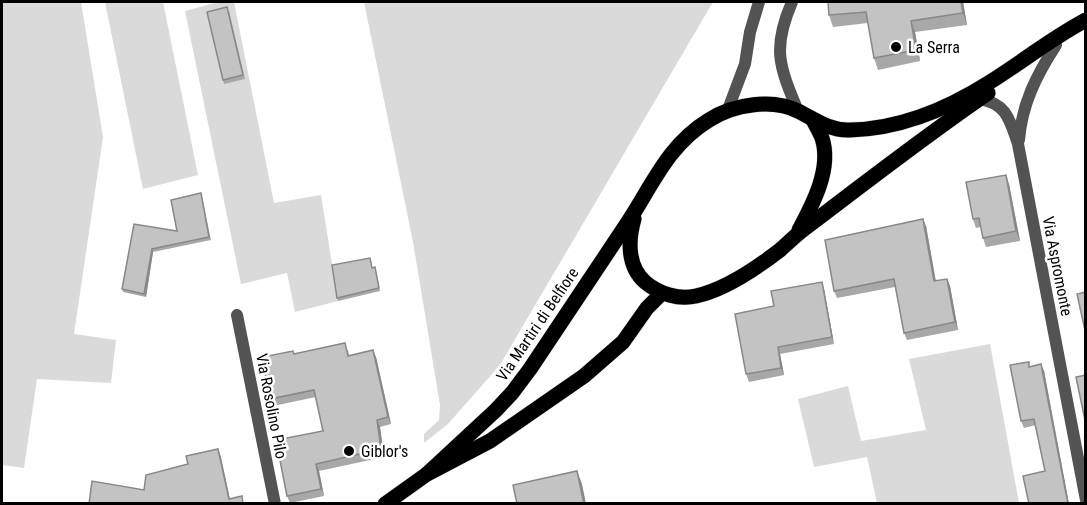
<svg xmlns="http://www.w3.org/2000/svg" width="1087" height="505" font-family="'Roboto Condensed',sans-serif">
	<rect width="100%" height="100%" fill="#fff"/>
	<!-- green -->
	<g fill="#dadada">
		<polygon points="2,2 81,2 103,137 74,334 116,340 111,383 37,379 24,468 2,465"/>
		<polygon points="105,2 163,2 198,175 143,189"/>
		<polygon points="218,2 234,2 274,203 321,195 338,301 295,312 287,273 241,284 185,11"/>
		<polygon points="364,2 713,2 500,365 448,424 424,443 424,434 439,420 440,405 413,242"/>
		<polygon points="990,344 1019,503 877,503 867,457 814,467 798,399 848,386 861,441 926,430 909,359"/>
	</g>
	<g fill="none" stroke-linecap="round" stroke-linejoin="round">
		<!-- primary casing -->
		<g stroke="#dbdbdb" stroke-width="16">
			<g id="primary">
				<path d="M634 219C628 240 627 266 645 282 659 294 679 300 696 296 724 290 758 267 780 250 788 243 796 235 804 229 865 183 925 136 988 93"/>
				<path d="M799 230C813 204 832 168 822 138 820 132 816 126 813 120"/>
				<path d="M427 474 496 410 512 393 530 369C563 320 595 271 628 222 653 184 668 145 709 120 734 104 773 98 800 112 817 121 831 131 850 130 900 129 949 108 990 82 1022 62 1052 38 1086 20"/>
				<polyline points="385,504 427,474 490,441 584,376 623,342 647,308 662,293"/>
			</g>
		</g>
		<!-- minor -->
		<g stroke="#535353" stroke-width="12">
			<path d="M979 99C1007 103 1010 121 1018 144L1086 500"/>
			<path d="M1019 140C1022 104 1036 76 1056 45"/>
			<polyline points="237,315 275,504"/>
		</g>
		<!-- tertiary -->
		<g stroke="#535353" stroke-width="12">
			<path d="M792 2C772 48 779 66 798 111"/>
			<polyline points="727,112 745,64 750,32 759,2"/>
		</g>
		<!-- primary -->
		<use href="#primary" stroke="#000" stroke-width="15"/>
	</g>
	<!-- wall -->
	<g fill="#a8a8a8">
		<polygon points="963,2 967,25 915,32 920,61 878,70 874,58 868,23 833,27 829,15"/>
		<polygon points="229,11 245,79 224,84 223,80"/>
		<polygon points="1009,184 1020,241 986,247 983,238 981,227 976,228 973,219"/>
		<polygon points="202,197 211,240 153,252 146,297 123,292 122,289 134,224 177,231"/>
		<polygon points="926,226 936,281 947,279 950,286 958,330 907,340 904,333 895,287 837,298 834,291"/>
		<polygon points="370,258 372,268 375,267 376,271 380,291 338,301 337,298"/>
		<polygon points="824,289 834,344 780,354 784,375 749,382 746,374 774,306"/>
		<polygon points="348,350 349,356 376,357 391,424 380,427 384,457 319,471 324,496 290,503 287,496 323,431 316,397 273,406 270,399 294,353"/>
		<polygon points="1030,366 1044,371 1069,504 1029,504 1045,471 1036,425 1024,428 1021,421"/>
	</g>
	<!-- shaded-wall -->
	<g fill="#888">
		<polygon points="961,2 963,2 967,25 963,13"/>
		<polygon points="911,21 915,32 920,61 916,50"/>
		<polygon points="1006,175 1009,184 1020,241 1016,231"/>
		<polygon points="923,219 926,226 937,289 934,281"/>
		<polygon points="152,249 153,252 146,297 144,294"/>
		<polygon points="947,279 950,286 958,330 955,322"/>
		<polygon points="822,282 824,289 834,344 832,337"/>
		<polygon points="778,347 780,354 784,375 781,368"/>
		<polygon points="373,350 376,357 391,424 388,417"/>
		<polygon points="1041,364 1044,371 1069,504 1068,504"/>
		<polygon points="377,420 380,427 384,457 381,449"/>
		<polygon points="218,449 221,457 231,504 229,499"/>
		<polygon points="316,464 319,471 324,496 321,489"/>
		<polygon points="577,471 582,484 586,504 584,504"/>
	</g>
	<!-- building -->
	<g fill="#c3c3c3" stroke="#888" stroke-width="1.5">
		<polygon points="828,2 961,2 963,13 911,21 916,50 874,58 866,12 829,15"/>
		<polygon points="227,7 243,75 223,80 207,12"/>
		<polygon points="1006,175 1016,231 983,238 979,218 973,219 966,182"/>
		<polygon points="201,193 209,237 152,249 144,294 122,289 134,224 177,231 171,200"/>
		<polygon points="923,219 934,281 947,279 955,322 904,333 894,279 834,291 825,240"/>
		<polygon points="370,258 372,268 375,267 379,288 337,298 332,265"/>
		<polygon points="822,282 832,337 778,347 781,368 746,374 735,314 774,306 771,291"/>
		<polygon points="1086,292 1086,335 1077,294"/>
		<polygon points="345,343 348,356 373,350 388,417 377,420 381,449 316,464 321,489 287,496 276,440 323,431 314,390 270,399 262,357 293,351 294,354"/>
		<polygon points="1029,362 1029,367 1041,364 1068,504 1029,504 1023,476 1045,471 1034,419 1021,421 1010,365"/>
		<polygon points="1086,375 1086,425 1076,377"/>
		<polygon points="218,449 229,499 242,496 243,504 89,504 92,481 144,490 146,475 188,464 186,456"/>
		<polygon points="577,471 584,504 517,504 513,485"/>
	</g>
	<!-- markers -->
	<g fill="#000" stroke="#fff" stroke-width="2">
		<circle cx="896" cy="47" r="6"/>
		<circle cx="349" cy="451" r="6"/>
	</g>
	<g text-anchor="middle" stroke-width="5" stroke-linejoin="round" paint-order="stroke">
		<!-- poi labels -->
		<g font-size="16" fill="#000" stroke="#fff" text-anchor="start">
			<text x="908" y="53">La Serra</text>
			<text x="361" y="457">Giblor's</text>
		</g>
		<!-- street labels -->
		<g font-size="16" fill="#000" stroke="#fff">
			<text transform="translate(1058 266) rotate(79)" y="6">Via Aspromonte</text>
			<text transform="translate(537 324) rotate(-56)" y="6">Via Martiri di Belfiore</text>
			<text transform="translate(272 406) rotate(79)" y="6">Via Rosolino Pilo</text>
		</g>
	</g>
	<!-- border -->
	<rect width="1087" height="505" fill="none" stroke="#000000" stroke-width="6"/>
</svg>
